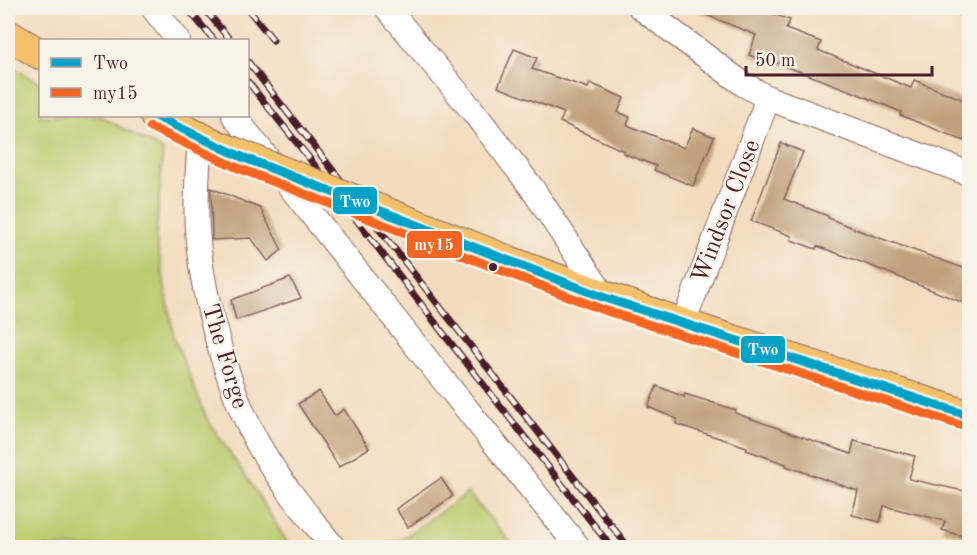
<svg xmlns="http://www.w3.org/2000/svg" width="977" height="555" font-family="'Old Standard TT',serif">
	<rect width="100%" height="100%" fill="#f7f3e8"/>
	<filter id="ink" filterUnits="userSpaceOnUse"><feTurbulence type="fractalNoise" baseFrequency=".0167" numOctaves="2"/><feDisplacementMap in="SourceGraphic" scale="12" xChannelSelector="R" yChannelSelector="G"/><feConvolveMatrix kernelMatrix="1 2 1 2 8 2 1 2 1" color-interpolation-filters="sRGB"/></filter>
	<filter id="wash" filterUnits="userSpaceOnUse"><feTurbulence type="fractalNoise" baseFrequency=".008" numOctaves="4" result="noise"/><feDisplacementMap in="SourceGraphic" scale="24" xChannelSelector="R" yChannelSelector="G"/><feGaussianBlur stdDeviation="1.35" result="paint"/><feColorMatrix in="noise" values="0 0 0 0 0 0 0 0 0 0 0 0 0 0 0 0 0 1.4 0 .05"/><feComposite in="paint" operator="in"/></filter>
	<g filter="url(#wash)">
		<rect width="100%" height="100%" fill="#f3dcbe"/>
		<!-- green -->
		<g fill="#bccc6f" stroke="#83764d" stroke-width="1.5">
			<polygon points="8,65 40,83 40,116 100,116 163,150 156,238 174,337 207,419 257,493 290,547 8,547"/>
			<polygon points="468,493 515,547 369,547 400,540"/>
		</g>
		<g id="blocks">
			<!-- building -->
			<g fill="#c1a17d">
				<polygon points="689,8 756,8 790,20 786,29 821,42 818,50 911,88 914,80 969,102 969,143 900,115 901,112 851,91 774,62 773,64 749,55 756,35"/>
				<polygon points="514,49 537,58 532,69 588,88 590,83 624,98 618,112 630,117 627,125 684,148 693,128 714,137 693,186 654,170 656,166 623,153 624,151 560,122 564,113 498,87"/>
				<polygon points="781,143 803,152 784,199 828,216 828,218 863,232 969,270 969,305 861,262 817,246 816,249 791,240 792,236 751,221"/>
				<polygon points="211,188 260,208 282,250 268,261 251,238 212,240"/>
				<polygon points="290,278 301,298 236,320 231,300"/>
				<polygon points="657,386 684,397 685,394 736,410 735,413 851,454 854,441 915,456 909,479 969,492 969,538 942,530 945,521 884,506 880,522 852,515 858,491 786,466 786,464 746,450 747,447 676,424 677,419 648,407"/>
				<polygon points="319,391 335,416 344,409 369,448 339,467 298,404"/>
				<polygon points="441,478 453,496 408,527 396,509"/>
			</g>
		</g>
	</g>
	<g filter="url(#ink)">
		<use href="#blocks" fill-opacity="0" stroke="#85615e" stroke-width="1.5"/>
		<g fill="none" stroke-linecap="round" stroke-linejoin="round">
			<!-- minor casing -->
			<g stroke="#85615e" stroke-width="26">
				<g id="minor">
					<polyline points="153,8 178,40"/>
					<polyline points="387,8 472,110 532,188 605,298"/>
					<polyline points="641,8 743,84 768,98 970,174"/>
					<polyline points="234,116 436,371 579,548"/>
					<path d="M200 137C198 167 195 199 197 229 201 294 227 387 258 444 279 481 307 514 334 548"/>
					<polyline points="683,324 768,98"/>
				</g>
			</g>
			<!-- major casing -->
			<g stroke="#85615e" stroke-width="32">
				<g id="major">
					<polyline points="8,35 40,54"/>
					<polyline points="155,116 218,146"/>
					<polyline points="524,267 683,324 970,416"/>
				</g>
			</g>
			<!-- minor -->
			<use href="#minor" stroke="#fff" stroke-width="24"/>
			<!-- major -->
			<use href="#major" stroke="#f4c16b" stroke-width="30"/>
			<!-- rail casing -->
			<g stroke="#4a1f2b" stroke-width="7">
				<g id="rail">
					<polyline points="187,8 214,40"/>
					<polyline points="204,8 230,40"/>
					<polyline points="247,8 273,40"/>
					<polyline points="248,62 629,548"/>
					<polyline points="248,82 309,158 450,342 612,548"/>
				</g>
			</g>
			<!-- rail -->
			<use href="#rail" stroke="#f7f3e8" stroke-width="4.5" stroke-dasharray="14" stroke-linecap="butt"/>
			<!-- major-bridge casing -->
			<g stroke="#85615e" stroke-width="32" stroke-linecap="butt">
				<polyline id="major-bridge" points="218,146 524,267"/>
			</g>
			<!-- major-bridge -->
			<use href="#major-bridge" stroke="#f4c16b" stroke-width="30"/>
			<!-- bus-1 casing -->
			<g stroke="#f7f3e8" stroke-width="14">
				<polyline id="bus-1" points="155,116 242,157 605,298 970,416"/>
			</g>
			<!-- bus-2 casing -->
			<g stroke="#f7f3e8" stroke-width="14">
				<polyline id="bus-2" points="150,127 238,168 601,309 966,427"/>
			</g>
			<!-- bus-1 -->
			<use href="#bus-1" stroke="#04a2c6" stroke-width="9"/>
			<!-- bus-2 -->
			<use href="#bus-2" stroke="#f26522" stroke-width="9"/>
		</g>
	</g>
	<!-- markers -->
	<circle fill="#4a1f2b" stroke="#f7f3e8" stroke-width="2" cx="493" cy="267" r="5"/>
	<g text-anchor="middle" stroke-width="4.5" stroke-linejoin="round" paint-order="stroke">
		<!-- street labels -->
		<g font-size="24" fill="#4a1f2b" stroke="#f7f3e8">
			<text transform="translate(725 211) rotate(-69)" y="8">Windsor Close</text>
			<text transform="translate(226 356) rotate(73)" y="8">The Forge</text>
		</g>
	</g>
	<g stroke="#f7f3e8" stroke-width="2">
		<rect x="332" y="186" width="46" height="29" rx="6" fill="#04a2c6"/>
		<rect x="406" y="230" width="57" height="29" rx="6" fill="#f26522"/>
		<rect x="740" y="335" width="46" height="29" rx="6" fill="#04a2c6"/>
	</g>
	<g font-size="16" text-anchor="middle" font-weight="bold" fill="#fff">
		<text x="355" y="207">Two</text>
		<text x="434" y="250">my15</text>
		<text x="763" y="355">Two</text>
	</g>
	<!-- margin -->
	<rect width="977" height="555" fill="none" stroke="#f7f3e8" stroke-width="30"/>
	<!-- legend -->
	<rect x="39" y="39" width="210" height="78" fill="#f7f3e8" stroke="#b29e9c" stroke-width="1.5"/>
	<rect x="51" y="58" width="30" height="9" fill="#04a2c6" stroke="#b29e9c" stroke-width="1.5"/>
	<text x="93" y="69" font-size="18" fill="#4a1f2b">Two</text>
	<rect x="51" y="88" width="30" height="9" fill="#f26522" stroke="#b29e9c" stroke-width="1.5"/>
	<text x="93" y="99" font-size="18" fill="#4a1f2b">my15</text>
	<!-- scale -->
	<path d="M746 66v9h186v-9" fill="none" stroke="#4a1f2b" stroke-width="3"/>
	<text x="755" y="66" font-size="18" fill="#4a1f2b" stroke="#f7f3e8" stroke-width="4.5" paint-order="stroke">50 m</text>
</svg>
